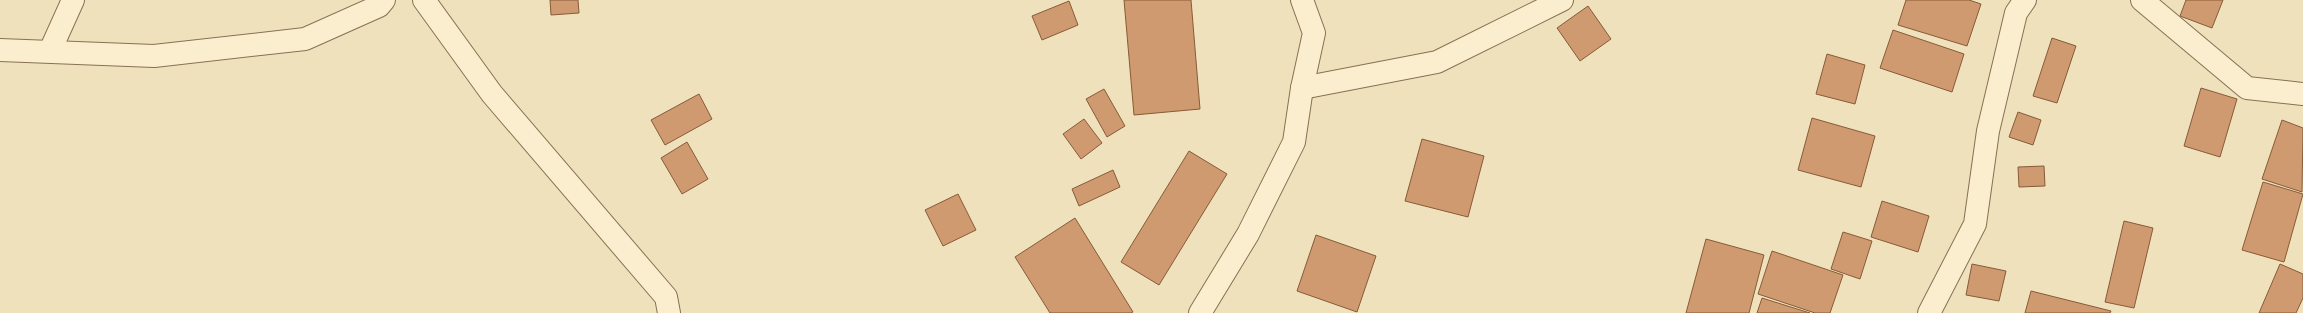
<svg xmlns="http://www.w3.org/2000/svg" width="2303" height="313" font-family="Spectral,serif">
	<rect width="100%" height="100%" fill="#efe1bb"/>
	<!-- building -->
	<g fill="#cf9a6f" stroke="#875b39">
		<polygon points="550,0 578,0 579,13 551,15"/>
		<polygon points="1124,0 1191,0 1200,109 1134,115"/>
		<polygon points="1906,0 1969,0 1981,4 1967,46 1898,25"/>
		<polygon points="2186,0 2223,0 2212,28 2180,16"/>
		<polygon points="1069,1 1078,25 1042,40 1032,16"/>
		<polygon points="1588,6 1611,39 1580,61 1557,28"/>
		<polygon points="1893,30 1964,54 1952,92 1880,68"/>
		<polygon points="2052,38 2076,46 2057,103 2033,96"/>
		<polygon points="1827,54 1865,65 1855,104 1816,94"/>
		<polygon points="2201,88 2237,99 2220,157 2184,146"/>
		<polygon points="1104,89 1125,126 1107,137 1086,99"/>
		<polygon points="699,94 712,119 665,145 651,120"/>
		<polygon points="2018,112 2041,120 2033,145 2009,137"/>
		<polygon points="1812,118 1875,136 1861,187 1798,170"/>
		<polygon points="1084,119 1102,143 1081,159 1063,134"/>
		<polygon points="2282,120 2303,128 2302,192 2262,179"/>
		<polygon points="1422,139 1484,156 1468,217 1405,201"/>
		<polygon points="687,142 708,179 682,194 661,158"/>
		<polygon points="1189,151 1227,174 1159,285 1121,262"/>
		<polygon points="2044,166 2045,186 2019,187 2018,167"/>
		<polygon points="1113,170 1120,187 1079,206 1072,189"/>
		<polygon points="2263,182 2303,194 2284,262 2242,250"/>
		<polygon points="958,194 976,230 943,246 925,210"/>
		<polygon points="1882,201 1929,216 1918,252 1871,237"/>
		<polygon points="1075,218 1133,312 1131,313 1050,313 1015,257"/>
		<polygon points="2124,221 2153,228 2134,308 2105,302"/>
		<polygon points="1843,232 1872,241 1860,279 1831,269"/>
		<polygon points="1316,235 1376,256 1357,312 1297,291"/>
		<polygon points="1706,239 1764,255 1749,313 1686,313"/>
		<polygon points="1772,251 1843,275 1830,313 1815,313 1758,294"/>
		<polygon points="1972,264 2006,271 1999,301 1966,295"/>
		<polygon points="2280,264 2303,274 2303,298 2296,313 2259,313"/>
		<polygon points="2031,291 2111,311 2110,313 2025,313"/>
		<polygon points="1762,298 1810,313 1757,313"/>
	</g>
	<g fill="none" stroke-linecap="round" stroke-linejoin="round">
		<!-- street casing -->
		<g stroke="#877154" stroke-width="24">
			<g id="street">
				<polyline points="424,0 492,94 666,297 669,313"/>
				<polyline points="2142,0 2247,88 2303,94"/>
				<polyline points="0,50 154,56 305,39 379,6 384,0"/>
				<polyline points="50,51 73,0"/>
				<polyline points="1302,88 1437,62 1562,0"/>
				<polyline points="1200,313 1248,234 1294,142 1302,88 1314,33 1302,0"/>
				<polyline points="1929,313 1975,224 1988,131 2016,13 2025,0"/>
			</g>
		</g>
		<!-- street -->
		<use href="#street" stroke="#faeece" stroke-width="22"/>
	</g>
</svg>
